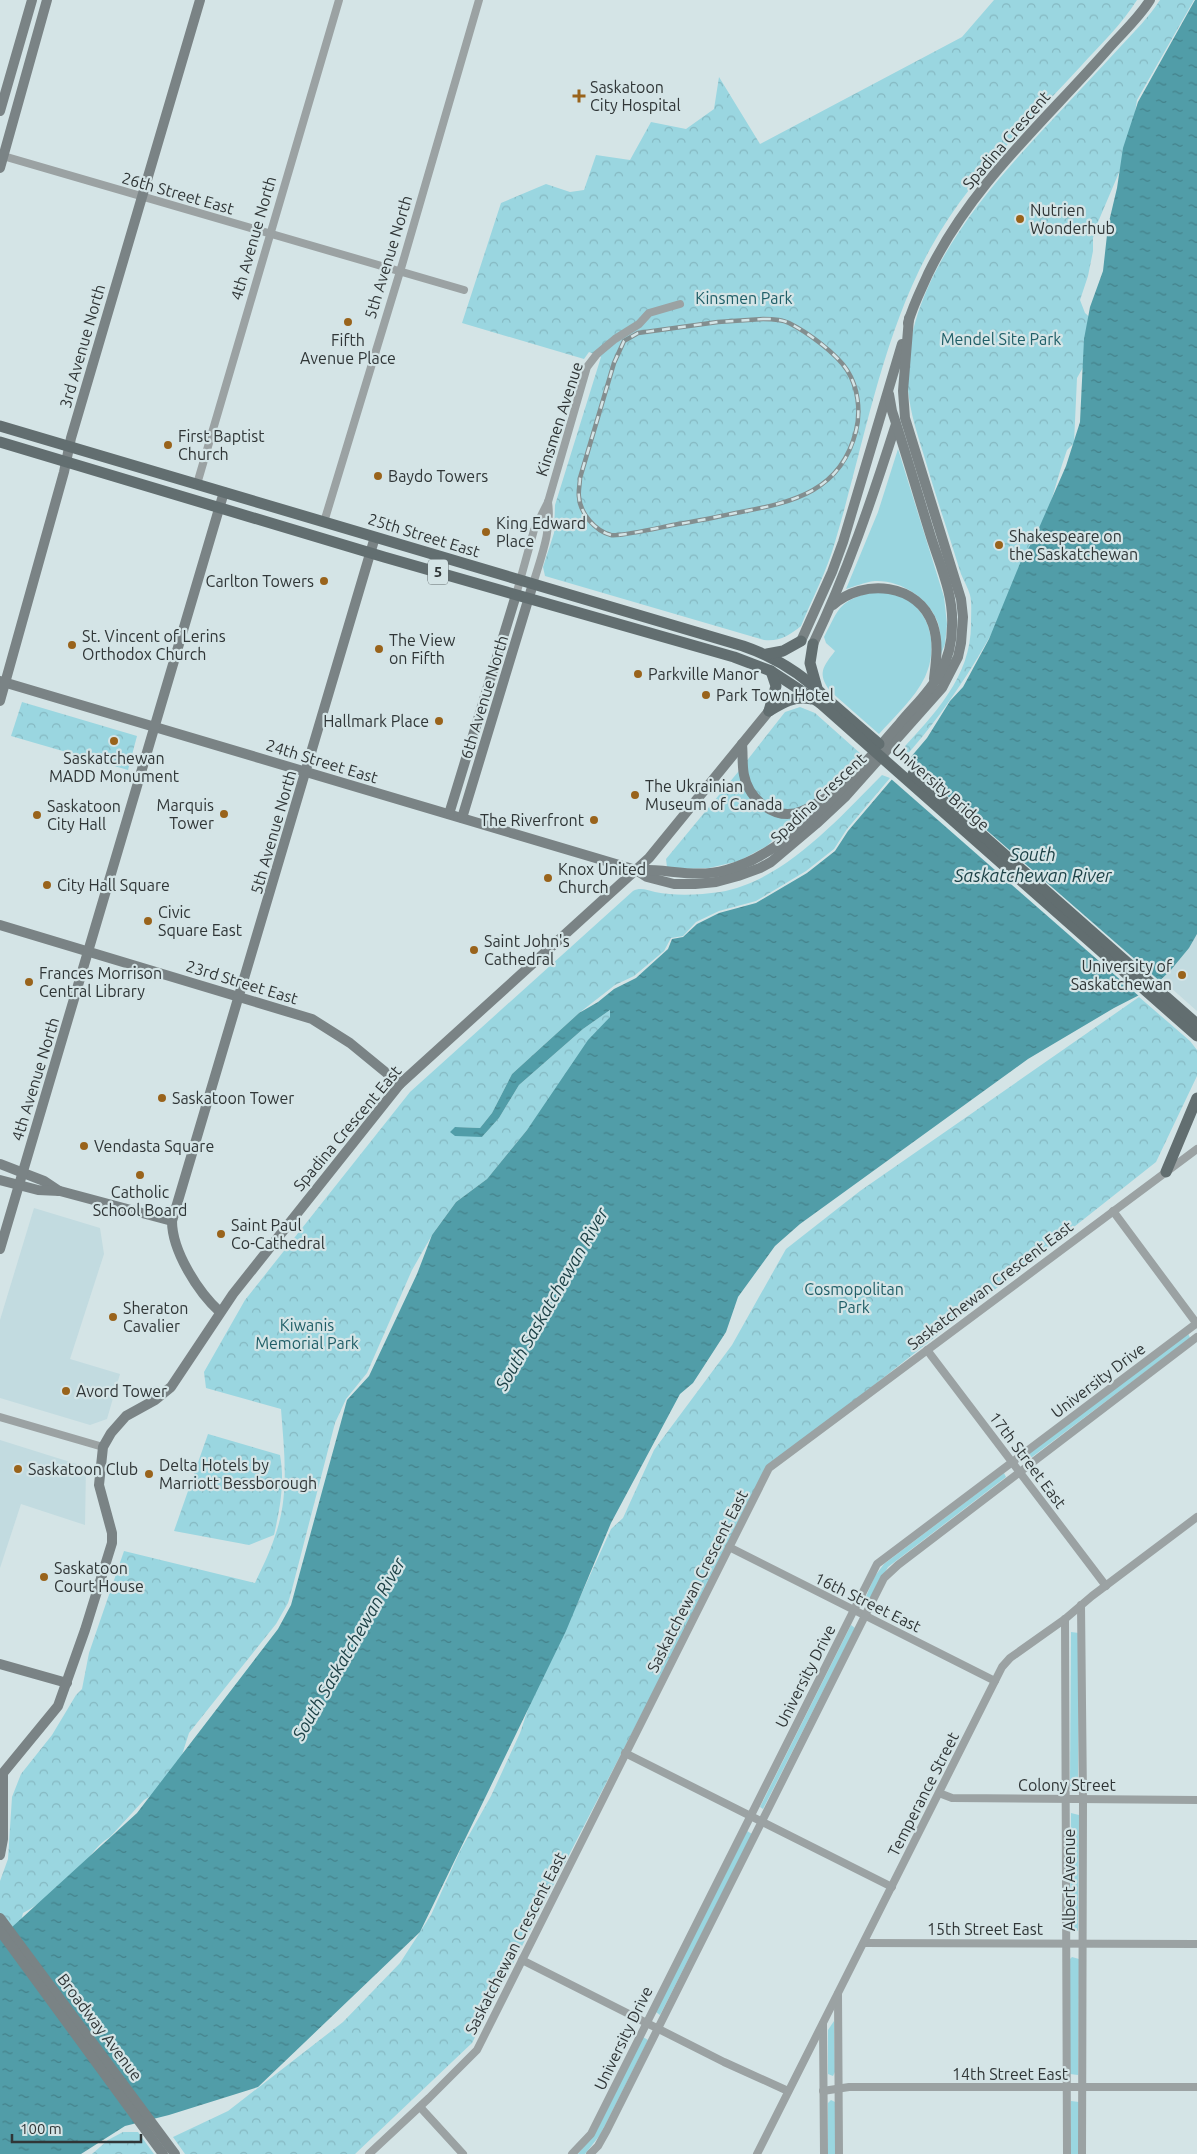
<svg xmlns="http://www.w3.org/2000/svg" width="1197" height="2154" font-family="Ubuntu,sans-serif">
	<defs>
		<pattern id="park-crowns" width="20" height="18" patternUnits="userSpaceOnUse" patternTransform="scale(1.25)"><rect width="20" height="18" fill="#9ad6e0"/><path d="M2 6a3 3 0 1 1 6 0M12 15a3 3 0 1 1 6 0" fill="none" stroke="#85b8c1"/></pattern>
		<pattern id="water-ripples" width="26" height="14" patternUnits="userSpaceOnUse" patternTransform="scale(1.25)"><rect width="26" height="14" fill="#519da8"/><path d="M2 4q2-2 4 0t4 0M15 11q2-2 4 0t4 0" fill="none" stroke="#44818a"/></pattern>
	</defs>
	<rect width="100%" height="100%" fill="#d4e4e6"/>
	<!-- built -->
	<g fill="#c2dbe0">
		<polygon points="1197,933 1197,1011 1162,980 1184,954"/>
		<polygon points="34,1208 100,1228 104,1254 70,1359 120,1374 107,1419 90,1425 0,1398 0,1320"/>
		<polygon points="0,1440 86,1467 85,1525 21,1504 0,1568"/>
	</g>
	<!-- grass -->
	<g fill="#9ad6e0">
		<path d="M898 449 944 597 947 624 945 644 941 654C941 644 941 633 938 623 929 598 901 580 875 581 864 582 854 587 846 589L878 512Z"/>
		<path d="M875 591C882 592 891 592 898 595 931 608 939 647 925 677 915 698 894 717 879 734L830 691C817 673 823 667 835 651L826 643 824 637C841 605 838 602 875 591Z"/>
		<polygon points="1188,1333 1190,1338 1028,1460 1026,1456"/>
		<polygon points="1004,1473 1006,1477 888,1567 869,1601 864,1601 875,1576 884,1564"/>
		<polygon points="851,1625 855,1628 763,1809 760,1807"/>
		<polygon points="1071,1632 1079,1633 1078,1787 1070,1786"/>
		<polygon points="1071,1813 1079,1815 1078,1931 1070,1929"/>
		<polygon points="747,1831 752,1834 660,2015 656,2012"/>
		<polygon points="1072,1957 1079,1959 1078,2075 1070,2074 1070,1959"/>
		<polygon points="834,2021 835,2072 833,2076 828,2074 828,2030"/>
		<polygon points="643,2037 648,2040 600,2135 585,2154 578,2154 597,2130"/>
		<polygon points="831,2100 835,2102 835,2154 828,2154 828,2103"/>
		<polygon points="1071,2101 1079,2102 1079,2154 1070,2154"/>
	</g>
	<!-- park -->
	<g fill="url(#park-crowns)">
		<path d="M994 0H1137C1122 24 1100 45 1081 66 1028 124 968 179 930 249 881 339 864 445 835 542 827 571 812 599 801 626 790 635 779 642 764 640L545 576 543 567 554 533 555 505 601 357 589 352 584 359 462 323 501 203 546 184 570 192 584 190 596 155 630 160 651 122 686 129 714 109 719 77 760 144 962 37Z"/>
		<path d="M1160 0H1194L1137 100 1129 149 1098 222 1093 238V251L1088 276 1080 300 1085 313 1095 322 1085 364 1077 378 1074 443 1067 450C1056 481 1049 514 1036 544 1002 621 961 694 905 757L900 752C934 714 972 677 971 622 971 613 972 603 970 595 968 588 964 581 961 574 949 535 936 497 925 459 918 436 910 413 908 389 900 285 988 188 1054 118 1076 94 1099 70 1121 46 1134 32 1149 17 1160 0Z"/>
		<polygon points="22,702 137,736 128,770 11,736"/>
		<polygon points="800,707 815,713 861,754 767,846 739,861 709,868 677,869 667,867 666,859 738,772 785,712"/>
		<path d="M882 775 890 778 847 829 834 849 806 871 756 901 719 911 696 922 683 936 671 938 664 951 634 976 615 985 579 1013 512 1074 492 1113 480 1128 455 1127 482 1137 499 1118 519 1085 583 1029 610 1010V1017L527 1130 487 1179 456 1202 432 1235 412 1270 367 1373 346 1399 335 1423 291 1593 288 1603 276 1624 189 1733 180 1761 152 1795 144 1800 110 1837C94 1846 86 1864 73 1876 58 1891 41 1903 23 1913L21 1921 0 1939V1881L8 1859 12 1797 21 1774 52 1735 76 1695 82 1689 89 1653 124 1551 255 1583C262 1568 270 1552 275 1536 290 1495 284 1451 281 1409L206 1388 204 1372 245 1300 410 1092 633 891C640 887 647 890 655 892 675 896 699 895 720 892 784 881 838 819 882 775Z"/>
		<polygon points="1139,997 1190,1041 1197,1050 1197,1076 1156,1162 768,1469 472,2043 355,2154 185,2154 173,2137 228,2111 343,2022 400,1963 431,1915 460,1851 491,1796 520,1733 543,1665 556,1650 611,1529 623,1518 654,1450 732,1345 786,1249 860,1191"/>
		<path d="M208 1434 280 1455C285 1483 280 1508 274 1535L249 1545 174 1531Z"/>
		<polygon points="123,2132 138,2132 154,2154 92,2154 108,2140"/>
	</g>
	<!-- water -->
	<polygon fill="url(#water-ripples)" points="1195,0 1197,0 1197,934 1189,948 1170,971 1151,989 1114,1008 1028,1059 800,1224 775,1246 738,1297 726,1332 693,1383 680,1394 611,1523 566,1631 420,1932 258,2087 169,2115 125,2126 81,2154 0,2154 0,1938 137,1813 278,1629 291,1605 347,1400 369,1376 417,1274 432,1235 456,1202 487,1179 527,1130 588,1040 610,1017 610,1010 583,1029 519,1085 499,1118 482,1137 455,1136 450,1132 455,1127 480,1128 492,1113 512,1074 579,1013 598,1002 614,989 636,978 668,949 672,939 683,937 697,924 719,913 756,903 807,873 835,851 848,831 927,738 950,701 963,687 989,639 1021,561 1035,537 1066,466 1080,422 1084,339 1090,307 1103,271 1108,226 1117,188 1123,148 1138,102"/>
	<!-- pier -->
	<polygon fill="#d4e4e6" points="905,759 1162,983 1140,997 890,778"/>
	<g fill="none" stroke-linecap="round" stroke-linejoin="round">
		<!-- street -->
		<g stroke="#9ba2a3" stroke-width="8">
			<polyline points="0,155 464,290"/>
			<polyline points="197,484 339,0"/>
			<polyline points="324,522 402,265 479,0"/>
			<path d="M533 584C541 557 552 530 548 502"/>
			<polyline points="516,595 534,530 548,502 587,367 597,354 615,339 639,324 649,313 680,304"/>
			<polyline points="1113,1211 1197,1324"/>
			<polyline points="927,1350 1106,1586"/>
			<polyline points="0,1417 103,1447"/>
			<polyline points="729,1547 995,1681"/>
			<polyline points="1081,1605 1083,1800 1082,2154"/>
			<polyline points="1065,1619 1067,2154"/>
			<polyline points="625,1753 892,1887"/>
			<polyline points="939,1793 952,1798 1197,1800"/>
			<polyline points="864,1943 1197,1944"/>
			<polyline points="522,1960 724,2062 788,2091"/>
			<polyline points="838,1994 839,2154"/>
			<polyline points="823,2024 824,2154"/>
			<polyline points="823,2091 849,2087 1197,2087"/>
			<polyline points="420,2107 463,2154"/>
			<polyline points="369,2154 429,2098 477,2050 769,1468 1197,1149"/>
			<polyline points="572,2154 591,2134 877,1564 1197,1323"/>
			<polyline points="590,2154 598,2146 607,2130 884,1578 898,1565 1197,1337"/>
			<polyline points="757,2154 1002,1667 1010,1658 1065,1619 1092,1596 1197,1517"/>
		</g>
		<!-- secondary -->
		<g stroke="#7a8385" stroke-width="10">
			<polyline points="0,111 32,0"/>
			<polyline points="0,168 47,0"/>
			<path d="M908 323C913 305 921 290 928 274 971 185 1044 122 1108 49 1122 33 1139 18 1150 0"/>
			<path d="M833 605C863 578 919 583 933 625 939 643 936 661 934 679"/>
			<polyline points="801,641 832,572 843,542 902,344"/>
			<path d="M813 644C847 573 872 499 896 424"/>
			<polyline points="0,681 636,870 647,877 674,884 695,884 716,882 738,876 760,868 771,862 816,824 846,796 942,688 958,657 961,643 963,617 961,599 905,418 903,391 909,318"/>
			<polyline points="0,701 64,472 71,438 200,0"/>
			<path d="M742 744C743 754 742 766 744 775 749 800 776 822 802 811 810 808 818 802 826 798"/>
			<polyline points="449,814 516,595"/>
			<polyline points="462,818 533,584"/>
			<path d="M636 870C666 868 695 879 726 870 792 853 856 773 900 723 913 707 930 692 940 673 948 659 952 641 952 626 954 596 940 565 931 537 918 495 906 453 892 411L889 394"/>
			<polyline points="0,925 312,1019 350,1043 400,1084"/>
			<polyline points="0,1164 44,1181 59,1191"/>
			<polyline points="0,1180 38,1190 60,1191 172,1221"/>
			<polyline points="0,1249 224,492"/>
			<path d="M220 1312C198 1292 172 1251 172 1221L375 537"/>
			<polyline points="0,1664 67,1683"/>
			<polyline points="0,1855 3,1839 3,1773 58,1706 85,1630 112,1543 112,1533 99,1485 103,1447 111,1433 126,1416 155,1400 171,1387 233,1294 400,1084 649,858 769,711"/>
			<polyline points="0,1918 175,2154"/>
			<polyline points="0,1931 163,2154"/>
		</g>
		<!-- primary -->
		<g stroke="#626e70" stroke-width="11">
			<path d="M0 426 743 646C775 657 803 674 827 699"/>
			<polyline points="0,442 384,557 734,657 771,671 820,703"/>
			<polyline points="813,644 810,663 817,688"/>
			<polyline points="767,654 783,651 801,641"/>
			<path d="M769 711C782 703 795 695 811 699"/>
			<polyline points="769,711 776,686 771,671"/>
			<polyline points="1166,1172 1197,1098"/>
		</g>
		<!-- rail casing -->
		<g stroke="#838e8f" stroke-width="4.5">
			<path id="rail" d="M763 319C771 319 781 319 789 323 807 332 836 353 847 370 858 387 861 411 856 431 841 491 794 502 741 512 720 516 699 521 678 524 666 526 620 537 611 535 595 531 580 513 579 497 578 491 580 484 580 478L614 363 624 341 638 333 718 322Z"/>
		</g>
		<!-- rail -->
		<use href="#rail" stroke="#d4e4e6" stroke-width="2.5" stroke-dasharray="8" stroke-linecap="butt"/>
		<!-- primary-bridge -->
		<g stroke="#626e70" stroke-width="11">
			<polyline points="827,699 879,744"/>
			<polyline points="820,703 1197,1036"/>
			<polyline points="913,774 1197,1024"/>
		</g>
	</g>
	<!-- markers -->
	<g fill="#99631b" stroke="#d4e4e6" stroke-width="2">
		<path d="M576.5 88.5h5v5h5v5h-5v5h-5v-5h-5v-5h5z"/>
		<circle cx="1020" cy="219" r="5"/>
		<circle cx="348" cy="322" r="5"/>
		<circle cx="168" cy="445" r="5"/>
		<circle cx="378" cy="476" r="5"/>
		<circle cx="486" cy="532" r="5"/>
		<circle cx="999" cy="545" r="5"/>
		<circle cx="324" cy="581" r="5"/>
		<circle cx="72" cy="645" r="5"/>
		<circle cx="379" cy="649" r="5"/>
		<circle cx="638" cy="674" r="5"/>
		<circle cx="706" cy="695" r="5"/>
		<circle cx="439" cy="721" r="5"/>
		<circle cx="114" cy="741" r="5"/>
		<circle cx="635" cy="795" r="5"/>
		<circle cx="224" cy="814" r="5"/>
		<circle cx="37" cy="815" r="5"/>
		<circle cx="594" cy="820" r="5"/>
		<circle cx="548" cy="878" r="5"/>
		<circle cx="47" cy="885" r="5"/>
		<circle cx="148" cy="921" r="5"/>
		<circle cx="474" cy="950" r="5"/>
		<circle cx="1182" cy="975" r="5"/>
		<circle cx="29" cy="982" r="5"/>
		<circle cx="162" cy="1098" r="5"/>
		<circle cx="84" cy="1146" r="5"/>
		<circle cx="140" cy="1175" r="5"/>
		<circle cx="221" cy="1234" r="5"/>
		<circle cx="113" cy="1317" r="5"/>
		<circle cx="66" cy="1391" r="5"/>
		<circle cx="18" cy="1469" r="5"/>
		<circle cx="149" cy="1474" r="5"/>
		<circle cx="44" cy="1577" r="5"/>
	</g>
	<g text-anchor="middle" stroke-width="4.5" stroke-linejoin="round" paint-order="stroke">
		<!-- shield labels -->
		<rect fill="#d4e4e6" stroke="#616a6c" stroke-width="1" x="428" y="559.5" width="20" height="25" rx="4"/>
		<g font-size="15" font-weight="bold" fill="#303637">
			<text x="438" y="577">5</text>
		</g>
		<!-- poi labels -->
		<g font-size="16" fill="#303637" stroke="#d4e4e6" text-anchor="start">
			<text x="590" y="93">Saskatoon<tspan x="590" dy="18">City Hospital</tspan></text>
			<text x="1030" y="216">Nutrien<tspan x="1030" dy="18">Wonderhub</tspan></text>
			<text x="348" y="346" text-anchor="middle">Fifth<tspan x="348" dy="18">Avenue Place</tspan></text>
			<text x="178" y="442">First Baptist<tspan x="178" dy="18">Church</tspan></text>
			<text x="388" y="482">Baydo Towers</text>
			<text x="496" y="529">King Edward<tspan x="496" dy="18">Place</tspan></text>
			<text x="1009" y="542">Shakespeare on<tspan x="1009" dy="18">the Saskatchewan</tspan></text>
			<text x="314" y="587" text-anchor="end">Carlton Towers</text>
			<text x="82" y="642">St. Vincent of Lerins<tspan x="82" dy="18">Orthodox Church</tspan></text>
			<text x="389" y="646">The View<tspan x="389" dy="18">on Fifth</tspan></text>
			<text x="648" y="680">Parkville Manor</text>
			<text x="716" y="701">Park Town Hotel</text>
			<text x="429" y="727" text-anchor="end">Hallmark Place</text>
			<text x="114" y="764" text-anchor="middle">Saskatchewan<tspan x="114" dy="18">MADD Monument</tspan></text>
			<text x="645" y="792">The Ukrainian<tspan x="645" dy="18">Museum of Canada</tspan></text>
			<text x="214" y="811" text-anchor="end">Marquis<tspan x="214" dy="18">Tower</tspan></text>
			<text x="47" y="812">Saskatoon<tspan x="47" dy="18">City Hall</tspan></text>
			<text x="584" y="826" text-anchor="end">The Riverfront</text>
			<text x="558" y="875">Knox United<tspan x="558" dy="18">Church</tspan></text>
			<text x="57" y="891">City Hall Square</text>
			<text x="158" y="918">Civic<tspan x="158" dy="18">Square East</tspan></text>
			<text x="484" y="947">Saint John's<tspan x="484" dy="18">Cathedral</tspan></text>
			<text x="1172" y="972" text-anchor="end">University of<tspan x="1172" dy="18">Saskatchewan</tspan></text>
			<text x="39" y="979">Frances Morrison<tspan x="39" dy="18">Central Library</tspan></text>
			<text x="172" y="1104">Saskatoon Tower</text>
			<text x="94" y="1152">Vendasta Square</text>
			<text x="140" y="1198" text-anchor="middle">Catholic<tspan x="140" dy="18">School Board</tspan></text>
			<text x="231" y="1231">Saint Paul<tspan x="231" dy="18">Co-Cathedral</tspan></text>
			<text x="123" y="1314">Sheraton<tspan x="123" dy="18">Cavalier</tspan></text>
			<text x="76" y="1397">Avord Tower</text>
			<text x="159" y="1471">Delta Hotels by<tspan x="159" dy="18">Marriott Bessborough</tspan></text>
			<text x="28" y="1475">Saskatoon Club</text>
			<text x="54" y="1574">Saskatoon<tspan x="54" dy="18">Court House</tspan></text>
		</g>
		<!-- street labels -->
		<g font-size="16" fill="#303637" stroke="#d4e4e6">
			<text transform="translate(1006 140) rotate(-49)" y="6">Spadina Crescent</text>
			<text transform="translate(178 193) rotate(16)" y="6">26th Street East</text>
			<text transform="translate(253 238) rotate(-74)" y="6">4th Avenue North</text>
			<text transform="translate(388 257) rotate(-73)" y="6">5th Avenue North</text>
			<text transform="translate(82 346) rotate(-74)" y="6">3rd Avenue North</text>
			<text transform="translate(559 419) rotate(-72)" y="6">Kinsmen Avenue</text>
			<text transform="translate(424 535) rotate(17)" y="6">25th Street East</text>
			<text transform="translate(484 697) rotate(-73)" y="6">6th Avenue North</text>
			<text transform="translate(322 761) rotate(17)" y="6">24th Street East</text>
			<text transform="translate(941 787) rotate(41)" y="6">University Bridge</text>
			<text transform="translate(818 798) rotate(-43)" y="6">Spadina Crescent</text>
			<text transform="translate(273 832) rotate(-74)" y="6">5th Avenue North</text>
			<text transform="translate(242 982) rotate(17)" y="6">23rd Street East</text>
			<text transform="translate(35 1079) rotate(-73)" y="6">4th Avenue North</text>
			<text transform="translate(347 1128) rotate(-50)" y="6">Spadina Crescent East</text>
			<text transform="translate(990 1285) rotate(-37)" y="6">Saskatchewan Crescent East</text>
			<text transform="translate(1098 1380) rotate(-37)" y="6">University Drive</text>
			<text transform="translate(1028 1460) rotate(53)" y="6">17th Street East</text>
			<text transform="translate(697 1581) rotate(-63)" y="6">Saskatchewan Crescent East</text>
			<text transform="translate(868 1602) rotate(26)" y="6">16th Street East</text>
			<text transform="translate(805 1676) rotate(-63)" y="6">University Drive</text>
			<text x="1067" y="1791">Colony Street</text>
			<text transform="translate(923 1794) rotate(-63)" y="6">Temperance Street</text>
			<text transform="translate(1069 1880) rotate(-90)" y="6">Albert Avenue</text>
			<text x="985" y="1935">15th Street East</text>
			<text transform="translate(515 1943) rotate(-63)" y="6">Saskatchewan Crescent East</text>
			<text transform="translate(100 2027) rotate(53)" y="6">Broadway Avenue</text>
			<text transform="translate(623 2038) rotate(-64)" y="6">University Drive</text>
			<text x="1010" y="2080">14th Street East</text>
		</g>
		<!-- park labels -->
		<g font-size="16" fill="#1f5e67" stroke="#d4e4e6">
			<text x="744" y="304">Kinsmen Park</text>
			<text x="1001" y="345">Mendel Site Park</text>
			<text x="854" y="1295">Cosmopolitan<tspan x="854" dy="18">Park</tspan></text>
			<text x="307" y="1331">Kiwanis<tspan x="307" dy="18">Memorial Park</tspan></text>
		</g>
		<!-- water labels -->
		<g font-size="18" font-style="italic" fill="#1d4247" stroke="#d4e4e6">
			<text x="1033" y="861">South<tspan x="1033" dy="21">Saskatchewan River</tspan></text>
			<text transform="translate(552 1299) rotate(-60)" y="6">South Saskatchewan River</text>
			<text transform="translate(349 1649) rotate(-60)" y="6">South Saskatchewan River</text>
		</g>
	</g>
	<!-- scale -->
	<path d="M12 2134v8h129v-8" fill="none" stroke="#303637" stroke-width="2.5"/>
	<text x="20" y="2134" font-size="15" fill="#303637" stroke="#d4e4e6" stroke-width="4" paint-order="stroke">100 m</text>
</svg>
